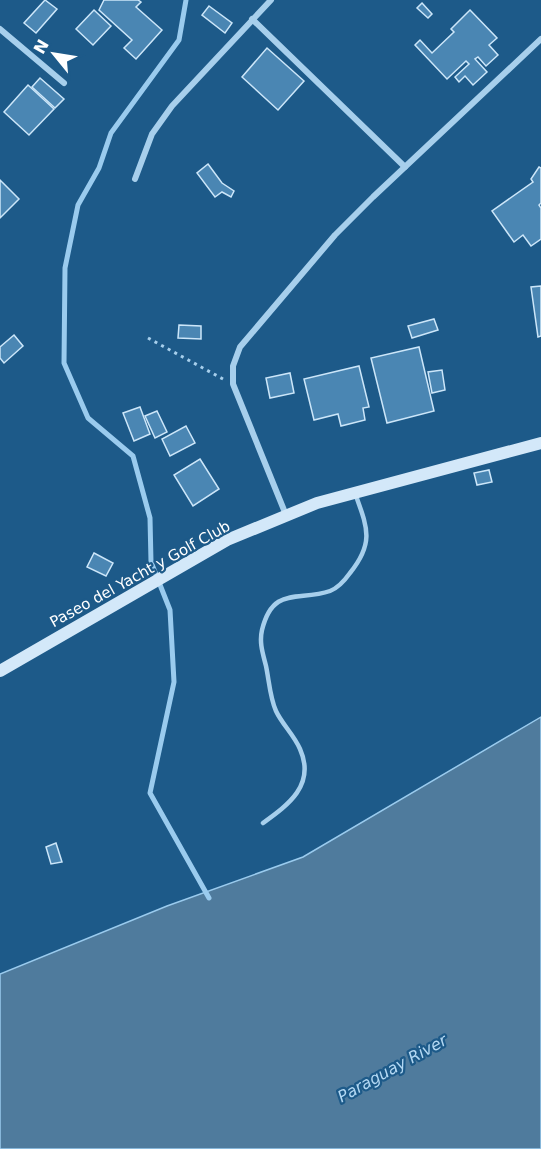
<svg xmlns="http://www.w3.org/2000/svg" width="541" height="1149" font-family="'DejaVu Sans',sans-serif">
	<rect width="100%" height="100%" fill="#1d5a89"/>
	<!-- water -->
	<polygon fill="#4f7b9d" stroke="#9acbee" stroke-width="1.5" points="541,717 541,1149 0,1149 0,974 167,906 303,857"/>
	<g fill="none" stroke-linecap="round" stroke-linejoin="round">
		<!-- stream -->
		<polyline stroke="#9acbee" stroke-width="5" points="186,0 179,40 111,133 99,168 78,205 65,268 64,363 88,418 133,456 150,518 151,562 170,610 174,682 150,793 209,898"/>
	</g>
	<!-- building -->
	<g fill="#4a86b3" stroke="#cce6f9" stroke-width="1.5">
		<polygon points="45,0 57,9 36,33 24,23"/>
		<polygon points="104,0 138,0 141,2 136,7 162,30 136,59 124,48 132,40 99,10"/>
		<polygon points="422,3 432,14 428,18 417,8"/>
		<polygon points="209,6 232,23 225,33 202,15"/>
		<polygon points="94,10 111,26 93,45 76,29"/>
		<polygon points="470,10 497,38 489,45 498,55 486,66 478,57 475,59 487,72 473,85 465,76 459,82 455,77 469,64 466,61 447,79 415,45 420,40 432,53 454,32 451,29"/>
		<polygon points="267,48 304,81 278,110 242,77"/>
		<polygon points="40,78 64,99 55,108 32,87"/>
		<polygon points="28,85 54,109 29,135 4,112"/>
		<polygon points="208,164 222,183 234,191 231,197 222,192 215,197 197,173"/>
		<polygon points="539,167 541,168 541,203 539,205 541,208 541,239 531,246 523,235 514,242 492,211 533,182 531,179"/>
		<polygon points="0,180 19,199 0,218"/>
		<polygon points="541,286 541,336 538,337 531,287"/>
		<polygon points="434,319 438,330 412,338 408,326"/>
		<polygon points="179,325 201,326 201,339 178,338"/>
		<polygon points="14,335 23,346 4,363 0,358 0,347"/>
		<polygon points="419,347 434,411 387,423 371,358"/>
		<polygon points="359,366 369,407 363,408 365,420 341,426 338,414 314,420 304,379"/>
		<polygon points="442,370 445,390 432,393 428,372"/>
		<polygon points="290,373 294,393 270,398 266,378"/>
		<polygon points="140,407 150,434 134,441 123,413"/>
		<polygon points="157,411 167,432 155,438 145,416"/>
		<polygon points="186,426 195,443 170,456 162,439"/>
		<polygon points="200,459 219,489 193,506 174,475"/>
		<polygon points="489,470 492,482 477,485 474,473"/>
		<polygon points="94,553 113,563 106,576 87,567"/>
		<polygon points="56,843 62,862 51,864 46,847"/>
	</g>
	<g fill="none" stroke-linecap="round" stroke-linejoin="round">
		<!-- path -->
		<polyline stroke="#a7cfec" stroke-width="3" stroke-dasharray="3 4.5" stroke-linecap="butt" points="148,338 223,379"/>
		<!-- service -->
		<path stroke="#a7cfec" stroke-width="4.5" d="M263 823C288 805 316 785 300 749 294 735 282 724 276 711 270 698 269 680 266 666 263 654 259 643 262 630 273 585 299 602 330 591 338 588 345 580 350 573 375 542 367 527 355 493"/>
		<!-- minor -->
		<g stroke="#a7cfec" stroke-width="6">
			<polyline points="252,19 405,167"/>
			<polyline points="0,29 64,83"/>
			<polyline points="135,179 152,134 172,106 271,0"/>
			<polyline points="286,515 233,384 233,366 240,347 335,235 373,197 541,39"/>
		</g>
		<!-- secondary -->
		<polyline stroke="#d3e8f9" stroke-width="12" points="0,671 227,540 317,503 541,443"/>
	</g>
	<g text-anchor="middle" stroke-width="4.5" stroke-linejoin="round" paint-order="stroke">
		<!-- street labels -->
		<g font-size="15" fill="#fff" stroke="#1d5a89">
			<text transform="translate(140 574) rotate(-29)" y="5">Paseo del Yacht y Golf Club</text>
		</g>
		<!-- water labels -->
		<g font-size="16" font-style="italic" fill="#b3d8f3" stroke="#1d5a89">
			<text transform="translate(392 1068) rotate(-29)" y="6">Paraguay River</text>
		</g>
	</g>
	<!-- north arrow -->
	<g transform="translate(54 54) rotate(300)" stroke="#1d5a89" stroke-width="4.5" paint-order="stroke">
	<path d="M0-4.5L10 22L0 15L-10 22Z" fill="#ffffff"/>
	<text y="-9" font-size="16" font-weight="bold" text-anchor="middle" fill="#ffffff">N</text>
	</g>
</svg>
